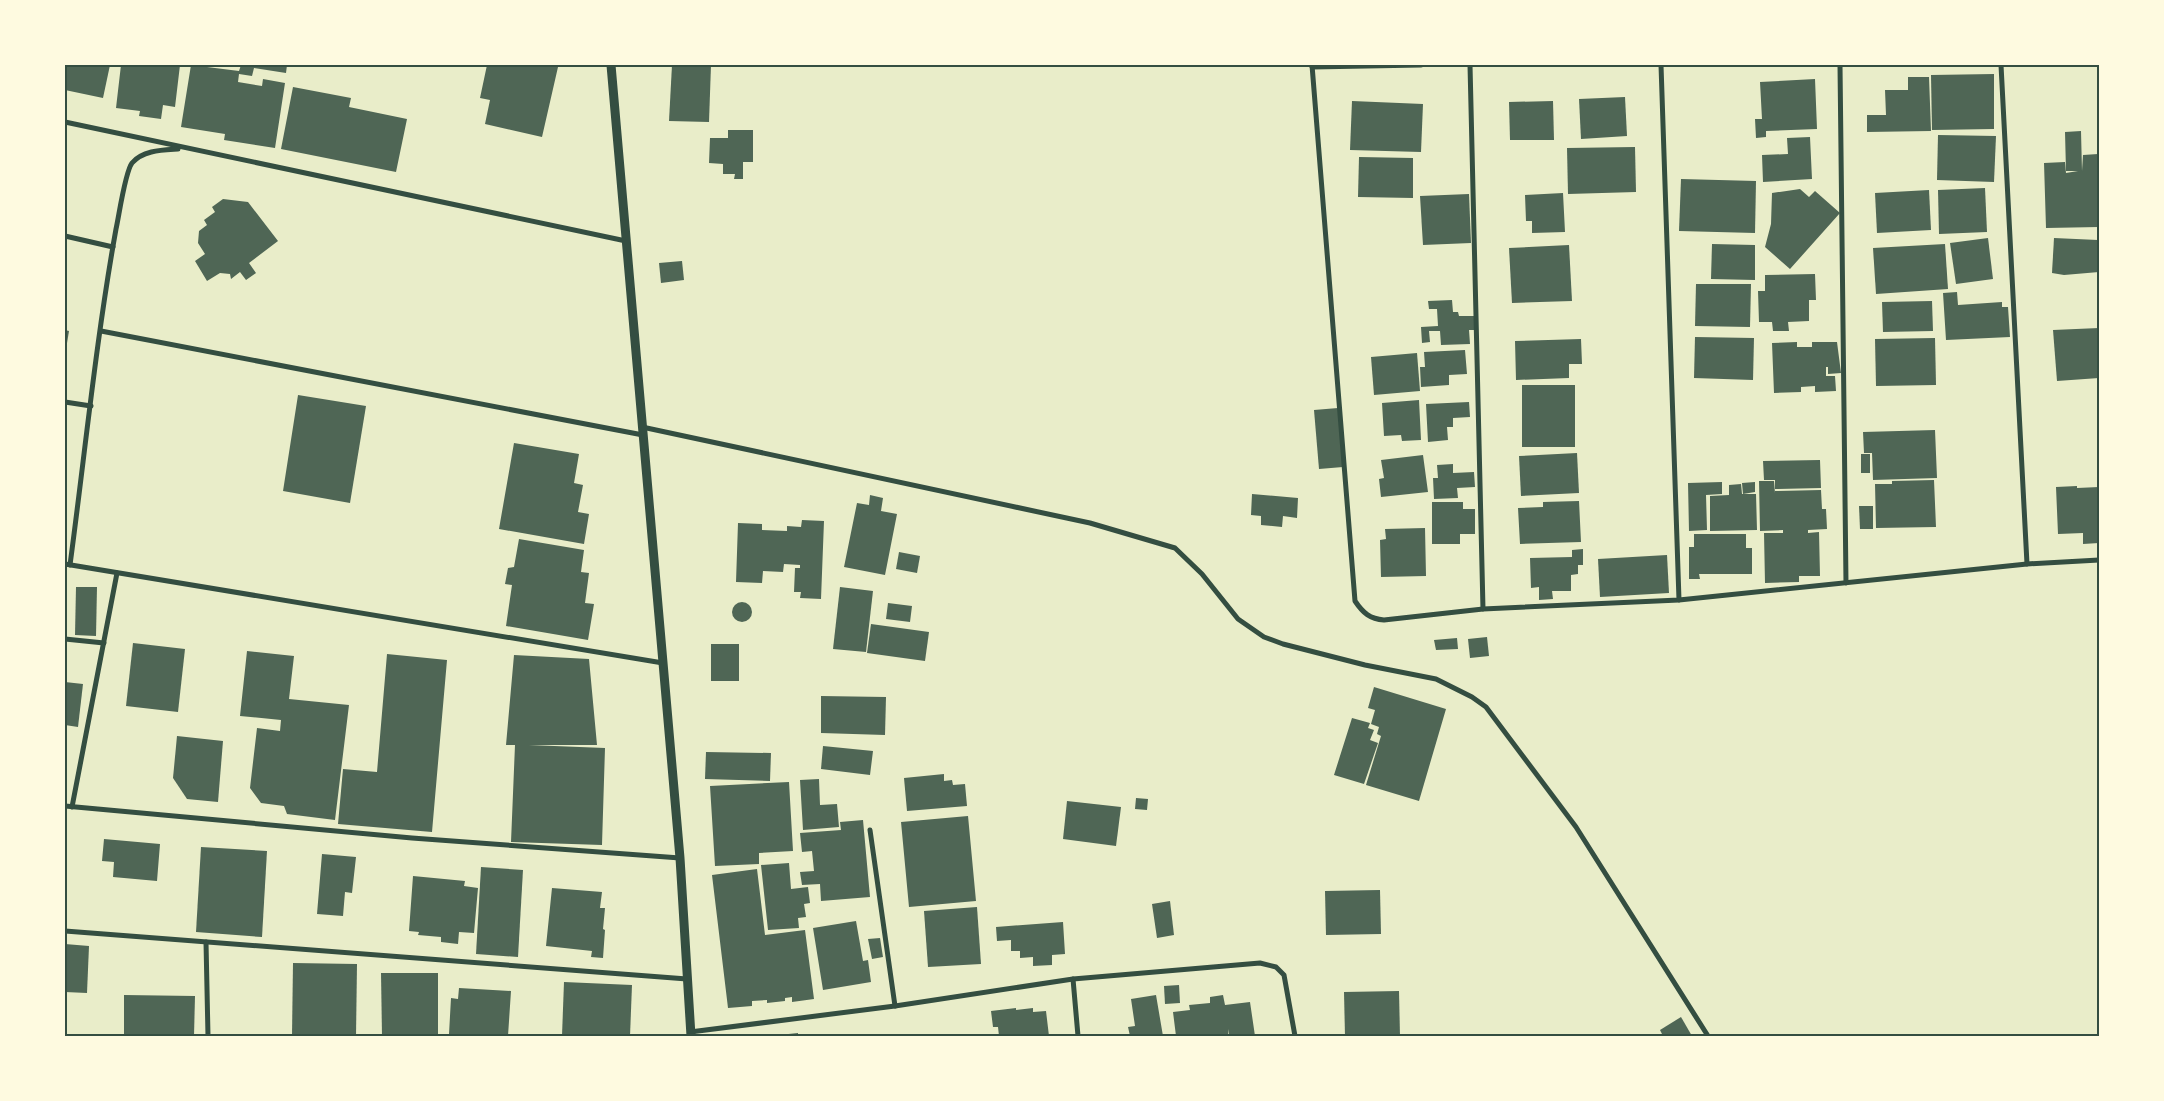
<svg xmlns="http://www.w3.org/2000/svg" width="2164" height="1101" font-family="'DejaVu Sans',sans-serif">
	<rect width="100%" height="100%" fill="#e9edc9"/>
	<!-- building -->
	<g fill="#4f6655">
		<polygon points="67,65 110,65 103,98 65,90"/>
		<polygon points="121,65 180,65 175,107 163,105 161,119 139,116 140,111 116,108"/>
		<polygon points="191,65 239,71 241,65 287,65 286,73 254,68 252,76 239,74 238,82 262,86 263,79 285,83 275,148 224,140 225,134 181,127"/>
		<polygon points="487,65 547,65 558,67 542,137 485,124 490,100 480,98"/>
		<polygon points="672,65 711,65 709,122 669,121"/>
		<polygon points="1994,74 1994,129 1932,130 1931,75"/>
		<polygon points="1908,77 1929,77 1931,131 1867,132 1867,115 1886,115 1885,90 1908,90"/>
		<polygon points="1815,79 1817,129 1766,131 1766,137 1756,138 1755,119 1762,119 1760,82"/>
		<polygon points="293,87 351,98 349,107 407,119 396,172 281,149"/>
		<polygon points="1625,97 1627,136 1581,139 1579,99"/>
		<polygon points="1352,101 1423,104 1421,152 1350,150"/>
		<polygon points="1553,101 1554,140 1510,140 1509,102"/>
		<polygon points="728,130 753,130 753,162 743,162 743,179 734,179 735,174 723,174 723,164 709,163 710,138 728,138"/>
		<polygon points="2081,131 2082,171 2083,155 2098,154 2099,227 2046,228 2044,163 2065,162 2066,173 2078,171 2066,171 2065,132"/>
		<polygon points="1938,135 1996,136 1994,182 1937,180"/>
		<polygon points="1810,137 1812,179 1763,182 1762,155 1788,154 1787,138"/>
		<polygon points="1635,147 1636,192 1568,194 1567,148"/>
		<polygon points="1359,157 1413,158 1413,198 1358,197"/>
		<polygon points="1681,179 1756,181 1755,233 1679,231"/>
		<polygon points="1985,188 1987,232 1939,234 1938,190"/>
		<polygon points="1800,189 1809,197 1815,191 1840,213 1790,269 1765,247 1771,224 1772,193"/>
		<polygon points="1929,190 1931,230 1877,233 1875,193"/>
		<polygon points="1563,193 1565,232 1532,233 1532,221 1526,221 1525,195"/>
		<polygon points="1469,194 1471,243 1423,245 1420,196"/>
		<polygon points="223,199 248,202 278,241 249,263 256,273 246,280 240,272 231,279 230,274 220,273 207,281 195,261 205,254 198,243 199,231 207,225 204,220 215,212 212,207"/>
		<polygon points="1988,238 1993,279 1956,284 1950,243"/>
		<polygon points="2054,238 2098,240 2099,272 2064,275 2052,273"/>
		<polygon points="1712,244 1755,245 1755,280 1711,279"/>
		<polygon points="1945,244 1948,289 1876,294 1873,248"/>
		<polygon points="1569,245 1572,301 1512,303 1509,248"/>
		<polygon points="682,261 684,280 661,283 659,263"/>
		<polygon points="1815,274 1816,300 1809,300 1809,321 1788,322 1789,331 1773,331 1772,322 1759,322 1758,291 1765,291 1765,275"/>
		<polygon points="1696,284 1751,284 1750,327 1695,326"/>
		<polygon points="1957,292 1958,305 2002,302 2002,307 2008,307 2010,337 1946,340 1943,293"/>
		<polygon points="1452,300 1453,312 1458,312 1459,316 1475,316 1476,330 1469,330 1470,344 1441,345 1440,331 1429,331 1430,342 1422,343 1421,327 1438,326 1437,309 1429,309 1428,301"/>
		<polygon points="1932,301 1933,331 1883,332 1882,302"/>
		<polygon points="2099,328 2099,378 2057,381 2053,330"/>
		<polygon points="65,330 69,331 66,349 65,349"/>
		<polygon points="1695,337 1754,338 1753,380 1694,378"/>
		<polygon points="1935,338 1936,385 1876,386 1875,339"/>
		<polygon points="1581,339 1582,364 1569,364 1569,378 1516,380 1515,341"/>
		<polygon points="1797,342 1797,347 1812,347 1812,342 1837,342 1841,373 1828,374 1828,367 1826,367 1826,376 1835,376 1836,391 1815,392 1815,386 1801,387 1801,392 1774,393 1772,343"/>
		<polygon points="1465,350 1467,374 1449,375 1449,385 1421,387 1420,367 1425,367 1424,352"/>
		<polygon points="1417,353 1420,391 1374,395 1371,357"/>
		<rect x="1522" y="385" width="53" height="62"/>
		<polygon points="298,395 366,406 350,503 283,491"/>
		<polygon points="1419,400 1421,440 1402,441 1401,435 1384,436 1382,403"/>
		<polygon points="1469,402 1470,417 1453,418 1453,427 1447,427 1448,440 1428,442 1426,404"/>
		<polygon points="1338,408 1343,467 1319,469 1314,410"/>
		<polygon points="1935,430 1937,478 1873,480 1872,453 1864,453 1863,432"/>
		<polygon points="514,443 579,454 574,483 583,485 578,512 589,514 584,544 499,529"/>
		<polygon points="1577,453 1579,493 1521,496 1519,456"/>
		<rect x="1861" y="454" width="9" height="19"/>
		<polygon points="1423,455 1428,492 1381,497 1379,479 1384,478 1381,460"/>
		<polygon points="1820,460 1821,488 1775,489 1775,480 1764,480 1763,461"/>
		<polygon points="1453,464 1453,473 1474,472 1475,487 1457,488 1458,498 1434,499 1433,478 1438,478 1437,465"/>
		<polygon points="1934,480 1936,527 1876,528 1875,484 1892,484 1892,481"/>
		<polygon points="1759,481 1774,481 1775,493 1775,491 1821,490 1822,509 1826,509 1827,529 1808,530 1808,533 1819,532 1820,576 1799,576 1799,582 1765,583 1764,533 1783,533 1783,530 1760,531"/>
		<polygon points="1722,482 1722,494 1706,495 1707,530 1689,531 1688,483"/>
		<polygon points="1755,482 1755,492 1743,494 1742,483"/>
		<polygon points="1741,484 1742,494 1756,494 1757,530 1710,531 1710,496 1729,495 1729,485"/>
		<polygon points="2077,486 2077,488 2099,487 2099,543 2083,544 2083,533 2058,534 2056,487"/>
		<polygon points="1252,494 1298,498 1297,518 1283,516 1282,527 1261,525 1261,516 1251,515"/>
		<polygon points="870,495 883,498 881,511 897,514 885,575 844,567 857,503 869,505"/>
		<polygon points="1579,501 1581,542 1520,544 1518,508 1543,507 1543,502"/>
		<polygon points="1432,502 1463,502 1463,509 1475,509 1475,534 1460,534 1460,544 1432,544"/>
		<polygon points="1859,506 1873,506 1873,529 1860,529"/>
		<polygon points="802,520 824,521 821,599 800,598 801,592 794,592 795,568 800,568 800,565 784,564 783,572 763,571 762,583 736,582 738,523 762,524 762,530 787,531 787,526 801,527"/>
		<polygon points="1425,528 1426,576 1381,577 1380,540 1386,539 1385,529"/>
		<polygon points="1694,534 1746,534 1746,548 1752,548 1752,574 1699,574 1700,579 1689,579 1689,547 1694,547"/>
		<polygon points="519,539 584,550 581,572 589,573 585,603 594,604 588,640 506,626 512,585 505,584 508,568 514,567"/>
		<polygon points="1583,549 1583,565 1578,565 1578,574 1571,575 1571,591 1552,591 1553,599 1539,600 1539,587 1531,588 1530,558 1572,557 1572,550"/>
		<polygon points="899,552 920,556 917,573 896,569"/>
		<polygon points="1667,555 1669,593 1600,597 1598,559"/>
		<polygon points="76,587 97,587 96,636 75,635"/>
		<polygon points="840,587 873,591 866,652 833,649"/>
		<circle cx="742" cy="612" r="10"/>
		<polygon points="888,603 912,606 910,622 886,619"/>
		<polygon points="871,624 929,632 925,661 867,653"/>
		<polygon points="1487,637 1489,656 1470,658 1468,639"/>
		<polygon points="1457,638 1458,649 1436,650 1434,640"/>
		<polygon points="133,643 185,649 178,712 126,706"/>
		<rect x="711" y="644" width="28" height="37"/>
		<polygon points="247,651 294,656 289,699 349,705 335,820 287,814 284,806 261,803 250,788 257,728 280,731 281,720 240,716"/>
		<polygon points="387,654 447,660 432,832 338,824 343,769 377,772"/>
		<polygon points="514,655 589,659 597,745 529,745 605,748 602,845 511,842 515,745 506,745"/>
		<polygon points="65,682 83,684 78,727 65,725"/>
		<polygon points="1374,687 1446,709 1419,801 1366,785 1381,736 1377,734 1379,727 1371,724 1375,710 1368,708"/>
		<polygon points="821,696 886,697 885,735 821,733"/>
		<polygon points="1352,718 1370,723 1368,728 1374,730 1370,740 1378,743 1364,784 1334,775"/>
		<polygon points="177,736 223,741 218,802 187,799 173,778"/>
		<polygon points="823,746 873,751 870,775 821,769"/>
		<polygon points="706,752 771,753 770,781 705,779"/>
		<polygon points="944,774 944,781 952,780 953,785 965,784 967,806 907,811 904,778"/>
		<polygon points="819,779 820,805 837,804 839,827 803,830 800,780"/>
		<polygon points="789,782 793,851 759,853 759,864 715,866 710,786"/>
		<polygon points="1136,798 1148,799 1147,810 1135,809"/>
		<polygon points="1067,801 1121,807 1116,846 1063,839"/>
		<polygon points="968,816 976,901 909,907 901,822"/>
		<polygon points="863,820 870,897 821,901 820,884 802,885 800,872 814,871 812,851 802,852 800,833 841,830 840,822"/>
		<polygon points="104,839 160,844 157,881 113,877 114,862 102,861"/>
		<polygon points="201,847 267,851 262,937 196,932"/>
		<polygon points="322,854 356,857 352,893 345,892 343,916 317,914"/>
		<polygon points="789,863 791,889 808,887 810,903 804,904 806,917 798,918 799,928 768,930 761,865"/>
		<polygon points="481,867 523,870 518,957 476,954"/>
		<polygon points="757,869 765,935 805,930 814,999 792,1002 792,997 785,998 785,1001 767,1003 767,1000 752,1001 752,1006 728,1008 712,875"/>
		<polygon points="413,876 465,881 464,886 478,888 474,933 459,932 458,944 441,942 441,937 418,935 419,932 409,931"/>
		<polygon points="552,888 602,892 600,908 605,908 603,929 605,930 603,958 591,957 592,951 546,946"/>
		<polygon points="1380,890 1381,934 1326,935 1325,891"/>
		<polygon points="1170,901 1174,935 1157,938 1152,904"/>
		<polygon points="977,907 981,964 928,967 924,911"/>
		<polygon points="856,921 863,961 868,960 871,982 823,990 813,928"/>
		<polygon points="1063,922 1065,954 1052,955 1052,965 1033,966 1033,957 1020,958 1020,951 1011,951 1011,940 997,941 996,927"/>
		<polygon points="880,938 883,957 872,959 868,939"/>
		<polygon points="65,944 89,946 87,993 65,992"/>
		<polygon points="293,963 357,964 356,1036 292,1036"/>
		<polygon points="381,973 438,973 438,1036 382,1036"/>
		<polygon points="564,982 632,985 630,1036 562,1036"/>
		<polygon points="1179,985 1180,1003 1165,1004 1164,986"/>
		<polygon points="459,988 511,991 508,1036 461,1036 461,1034 449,1034 451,998 458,999"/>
		<polygon points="1399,991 1400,1036 1345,1036 1344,992"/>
		<polygon points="124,995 195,996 194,1036 124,1036"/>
		<polygon points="1156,995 1163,1036 1130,1036 1128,1027 1135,1026 1131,999"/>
		<polygon points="1223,995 1225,1005 1250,1002 1255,1036 1229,1036 1229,1029 1228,1036 1176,1036 1173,1012 1190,1010 1189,1005 1210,1003 1210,997"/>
		<polygon points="1016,1008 1016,1010 1033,1008 1033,1012 1046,1011 1049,1036 999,1036 998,1027 993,1027 991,1011"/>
		<polygon points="1681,1017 1692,1036 1663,1036 1660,1030"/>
		<polygon points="798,1033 798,1036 779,1036 779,1035"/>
	</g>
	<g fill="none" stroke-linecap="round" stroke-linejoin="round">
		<!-- minor -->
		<g stroke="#344e41" stroke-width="5">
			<path d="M1312 65 1355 601C1363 613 1370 619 1384 620L1483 609 1679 600 2027 564 2099 560"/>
			<polyline points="1470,65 1483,609"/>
			<polyline points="1661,65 1679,600"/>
			<polyline points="1840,65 1846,583"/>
			<polyline points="2001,65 2027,564"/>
			<polyline points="1312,67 1421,65"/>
			<polyline points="65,122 626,241"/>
			<polyline points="65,236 113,247"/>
			<polyline points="101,331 643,435"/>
			<polyline points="65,402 91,406"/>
			<polyline points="642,427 1090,523 1175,548 1202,574 1238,619 1264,637 1283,644 1365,665 1436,679 1472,697 1486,707 1576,827 1708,1036"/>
			<polyline points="65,564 663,663"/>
			<path d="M70 565C85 453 96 340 116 229 119 216 125 172 132 163 143 150 163 150 178 149"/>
			<polyline points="65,639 104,643"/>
			<polyline points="65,806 412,838 680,858"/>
			<polyline points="72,807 117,573"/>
			<polyline points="870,830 895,1006"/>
			<polyline points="65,931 687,979"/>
			<polyline points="206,942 208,1036"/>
			<polyline points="1073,979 1078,1036"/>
			<polyline points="690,1032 895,1006 1073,979 1260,963 1276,967 1284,975 1295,1036"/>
		</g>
		<!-- tertiary -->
		<polyline stroke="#344e41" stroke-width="9" points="611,65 680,858 691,1036"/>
	</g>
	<!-- border -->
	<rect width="2164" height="1101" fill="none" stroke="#fefae0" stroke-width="132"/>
	<rect x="66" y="66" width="2032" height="969" fill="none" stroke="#344e41" stroke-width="2"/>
</svg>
